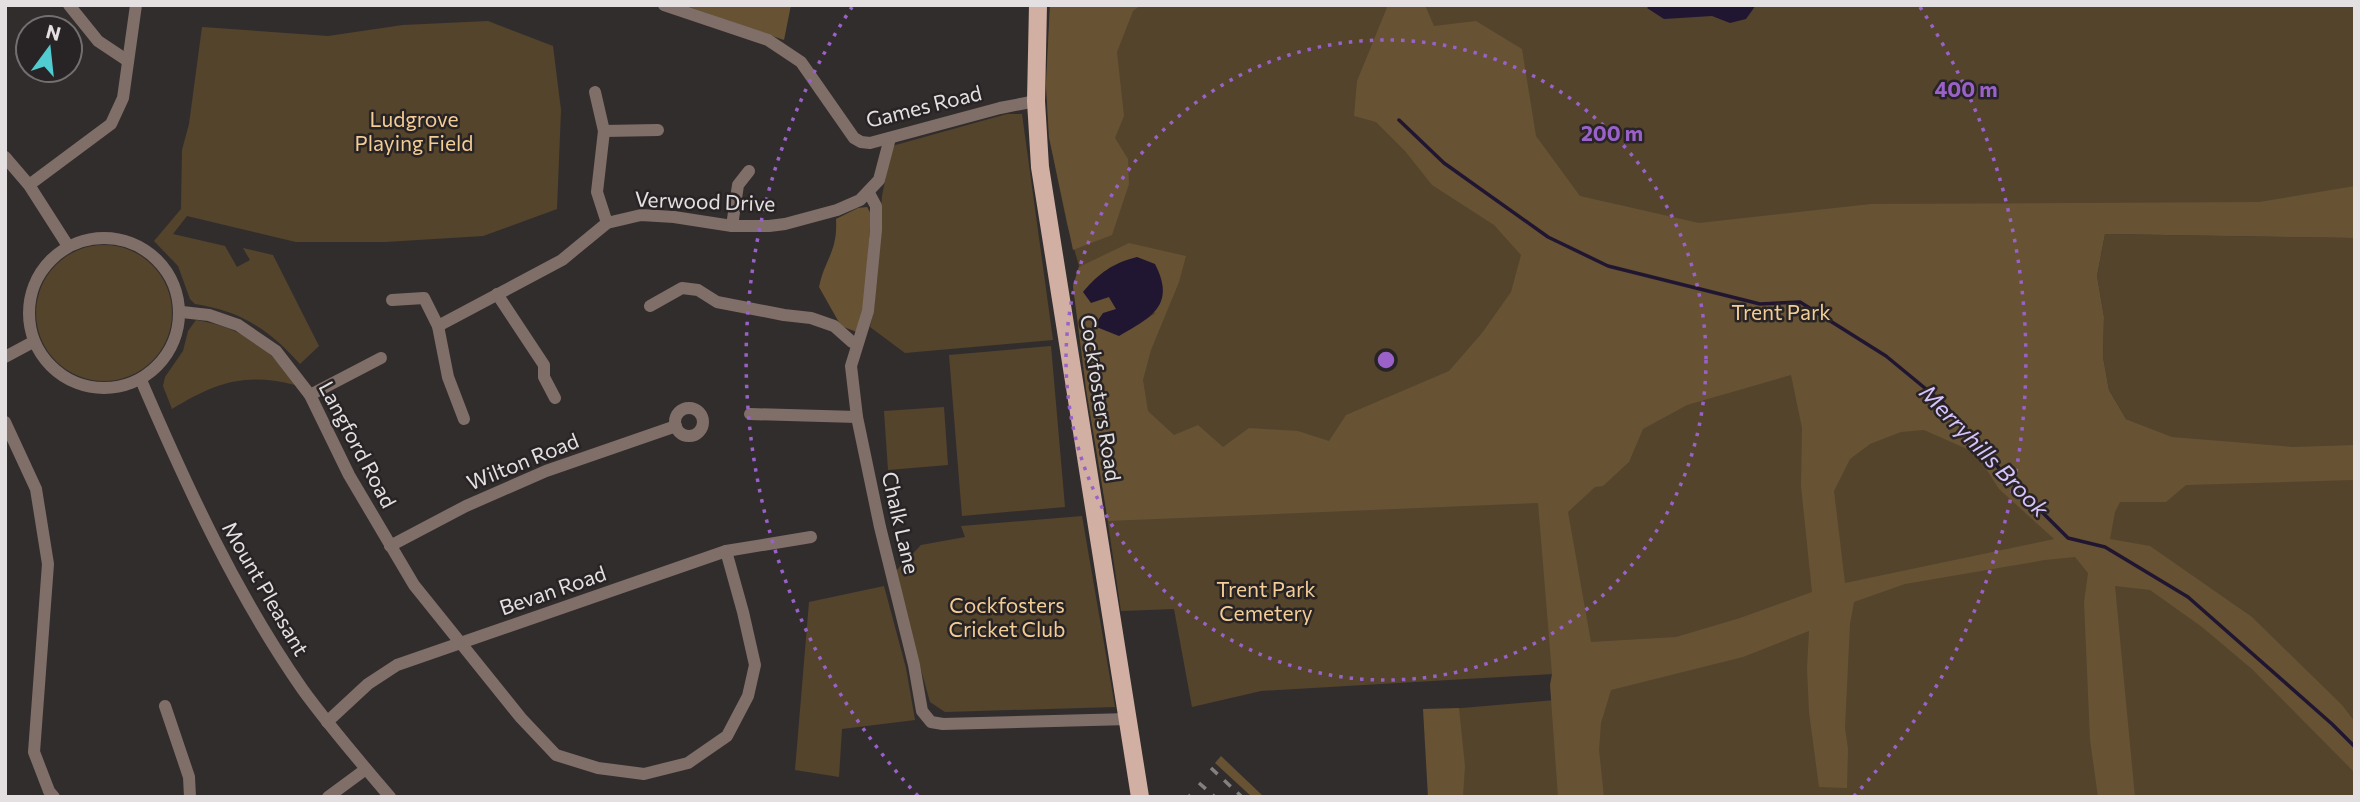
<svg xmlns="http://www.w3.org/2000/svg" width="2360" height="802" font-family="Commissioner,sans-serif">
	<rect width="100%" height="100%" fill="#322d2d"/>
	<!-- green -->
	<g fill="#54442c">
		<polygon points="1050,5 2355,5 2355,213 2086,226 2093,437 2171,437 2126,419 2109,390 2103,357 2104,317 2097,276 2105,234 2355,238 2355,797 1431,797 1427,711 1555,700 1551,666 1552,674 1261,691 1192,707 1174,609 1121,611 1073,286 1079,266 1067,224 1049,137 1046,85"/>
		<path d="M488 21 553 46 561 110 557 209 483 236 385 242H296L187 216 173 234 225 246 237 267 250 260 243 248 273 255 319 346 300 364C270 330 241 311 195 304L190 299 178 266 154 241 181 209 182 150 189 124 202 27 328 36 403 25Z"/>
		<polygon points="1007,114 1022,114 1053,340 905,353 870,327 874,309 882,196 892,146"/>
		<circle cx="104" cy="313" r="68"/>
		<path d="M196 320C237 326 274 348 295 385 244 372 215 383 172 409L163 386 165 377 183 351 188 331Z"/>
		<polygon points="1051,346 1065,507 962,516 949,355"/>
		<polygon points="944,407 948,465 888,470 884,411"/>
		<polygon points="1082,516 1115,707 945,712 930,702 894,573 921,545 965,537 961,526"/>
		<polygon points="884,586 906,668 915,720 842,729 839,777 795,770 809,602"/>
	</g>
	<!-- forest -->
	<g fill="#675234" fill-rule="evenodd">
		<polygon points="683,5 791,5 784,40"/>
		<polygon points="1050,5 1141,5 1133,11 1117,52 1124,116 1115,138 1128,159 1129,184 1112,235 1073,250 1049,137 1046,85"/>
		<path d="M1388 5H1425L1434 26 1476 21 1522 49 1536 136 1580 196 1699 223 1871 204 2259 202 2355 186V238L2105 234 2097 276 2104 317 2103 357 2109 390 2126 419 2172 437 2293 447 2355 445V480L2186 485 2166 502H2120L2115 512 2110 539 2150 546 2252 617 2342 705 2355 722V773L2253 670 2202 627 2150 590 2115 586 2135 797H2098L2090 740 2084 602 2088 573 2075 557 2045 560 1905 584 1854 602 1850 624 1845 728 1848 749 1847 788 1819 787 1809 712 1807 669 1809 631 1743 657 1611 690 1601 723 1599 750 1604 797H1558L1550 685 1552 674 1538 503 1108 521 1086 389 1073 286 1079 267 1129 243 1186 256 1179 282 1151 350 1143 380 1148 411 1174 435 1198 425 1223 447 1249 428 1298 431 1329 441 1346 415 1449 371 1482 333 1511 292 1521 255 1494 225 1432 185 1405 151 1376 122 1354 116 1357 81ZM1108 296 1156 313 1119 336 1116 309ZM1791 375 1802 428 1801 486 1812 592 1740 618 1676 637 1591 642 1568 512 1595 487 1603 486 1629 462 1643 429 1687 405ZM1924 430 1976 453 1999 489 2054 539 1845 583 1834 491 1850 459 1870 444 1901 432Z"/>
		<path d="M867 207 871 214 864 311 857 332 841 326 819 287C825 258 838 252 836 219L858 208Z"/>
		<polygon points="1459,708 1465,766 1463,797 1428,797 1423,709"/>
		<polygon points="1221,756 1264,797 1252,797 1215,763"/>
	</g>
	<!-- water -->
	<g fill="#211631">
		<polygon points="1650,5 1756,5 1746,19 1730,23 1712,16 1664,19 1647,8"/>
		<path d="M1137 257 1155 264C1176 305 1152 317 1119 336L1094 326 1103 313 1116 309 1109 297 1091 303 1083 292C1099 273 1113 263 1137 257Z"/>
	</g>
	<g fill="none" stroke-linecap="round" stroke-linejoin="round">
		<!-- stream -->
		<polyline stroke="#211631" stroke-width="3.5" points="1399,120 1444,163 1548,237 1608,266 1760,304 1800,302 1886,356 1943,403 2004,474 2068,538 2105,547 2188,597 2332,724 2355,747"/>
		<!-- street -->
		<g stroke="#806f68" stroke-width="12">
			<polyline points="69,5 98,41 128,61"/>
			<polyline points="664,5 768,40 801,62 854,138 861,142 870,143 1000,108 1036,101"/>
			<polyline points="595,92 604,131 597,192 607,223"/>
			<polyline points="604,131 658,130"/>
			<polyline points="5,157 29,185 68,246"/>
			<polyline points="29,185 111,124 123,98 136,5"/>
			<polyline points="869,193 876,206 876,230 868,311 851,366 857,417 880,527 914,665 922,711 931,722 943,724 1129,719"/>
			<polyline points="732,226 738,185 749,171"/>
			<circle cx="104" cy="313" r="75"/>
			<polyline points="497,294 544,365 544,377 555,398"/>
			<polyline points="392,300 424,298 438,326 448,377 464,419"/>
			<polyline points="650,306 682,288 698,290 717,302 784,315 811,318 834,326 852,342 857,344"/>
			<polyline points="182,312 209,315 238,325 276,351 310,395 349,475 414,585 521,718 556,755 598,768 644,774 688,763 727,736 748,696 755,665 743,612 726,551"/>
			<polyline points="438,326 562,260 607,223 641,215 674,217 732,226 769,226 785,224 837,210 860,200 879,180 890,138"/>
			<polyline points="5,357 33,342"/>
			<path d="M141 380C187 487 236 594 303 690 330 727 360 762 390 797"/>
			<polyline points="310,395 381,358"/>
			<circle cx="689" cy="422" r="14"/>
			<polyline points="750,414 857,417"/>
			<polyline points="5,422 36,489 48,564 34,752 49,791 54,797"/>
			<polyline points="390,546 466,506 546,471 676,426"/>
			<polyline points="165,706 189,777 190,797"/>
			<polyline points="327,722 368,684 397,665 726,551 811,537"/>
			<polyline points="328,797 366,769"/>
		</g>
		<!-- primary -->
		<polyline stroke="#d1afa2" stroke-width="18" points="1038,5 1036,101 1040,167 1140,797"/>
		<!-- rail -->
		<g stroke="#848080" stroke-width="3.5" stroke-dasharray="9 9" stroke-linecap="butt">
			<polyline points="1211,768 1242,797"/>
			<polyline points="1199,783 1215,797"/>
			<polyline points="1188,795 1190,797"/>
		</g>
	</g>
	<!-- distance rings -->
	<g fill="none" stroke="#9a62c9" stroke-width="3.5" stroke-dasharray="3.5 7">
		<circle cx="1386" cy="360" r="320"/>
		<path d="M918 796A640 640 0 0 1 852 7M1920 7A640 640 0 0 1 1854 796"/>
	</g>
	<g text-anchor="middle" stroke-width="5" stroke-linejoin="round" paint-order="stroke">
		<!-- street labels -->
		<g font-size="21" fill="#e4e0e1" stroke="#282324">
			<text transform="translate(924 107) rotate(-14)" y="7">Games Road</text>
			<text transform="translate(705 202) rotate(2)" y="7">Verwood Drive</text>
			<text transform="translate(1100 398) rotate(81)" y="7">Cockfosters Road</text>
			<text transform="translate(357 445) rotate(62)" y="7">Langford Road</text>
			<text transform="translate(523 462) rotate(-22)" y="7">Wilton Road</text>
			<text transform="translate(900 523) rotate(77)" y="7">Chalk Lane</text>
			<text transform="translate(265 589) rotate(60)" y="7">Mount Pleasant</text>
			<text transform="translate(553 591) rotate(-19)" y="7">Bevan Road</text>
		</g>
		<!-- park labels -->
		<g font-size="21" fill="#f3cd96" stroke="#282324">
			<text x="414" y="127">Ludgrove<tspan x="414" dy="24">Playing Field</tspan></text>
			<text x="1781" y="320">Trent Park</text>
			<text x="1266" y="597">Trent Park<tspan x="1266" dy="24">Cemetery</tspan></text>
			<text x="1007" y="613">Cockfosters<tspan x="1007" dy="24">Cricket Club</tspan></text>
		</g>
		<!-- water labels -->
		<g font-size="23" font-style="italic" fill="#d7c2fc" stroke="#282324">
			<text transform="translate(1984 451) rotate(46)" y="8">Merryhills Brook</text>
		</g>
	</g>
	<circle cx="1386" cy="360" r="10" fill="#9a62c9" stroke="#282324" stroke-width="3.5"/>
	<g font-size="21" text-anchor="middle" font-weight="bold" fill="#9a62c9" stroke="#282324" stroke-width="5" stroke-linejoin="round" paint-order="stroke">
		<text x="1966" y="97">400 m</text>
		<text x="1612" y="141">200 m</text>
	</g>
	<!-- border -->
	<rect width="2360" height="802" fill="none" stroke="#e4e0e1" stroke-width="14"/>
	<!-- north arrow -->
	<g transform="translate(49 49) rotate(15)"><circle r="33" fill="#282324" stroke="#736f70" stroke-width="2"/>
	<path d="M0-5L12 26L0 18L-12 26Z" fill="#51ccd1"/>
	<text y="-10" font-size="19" font-weight="bold" text-anchor="middle" fill="#e4e0e1">N</text>
	</g>
</svg>
